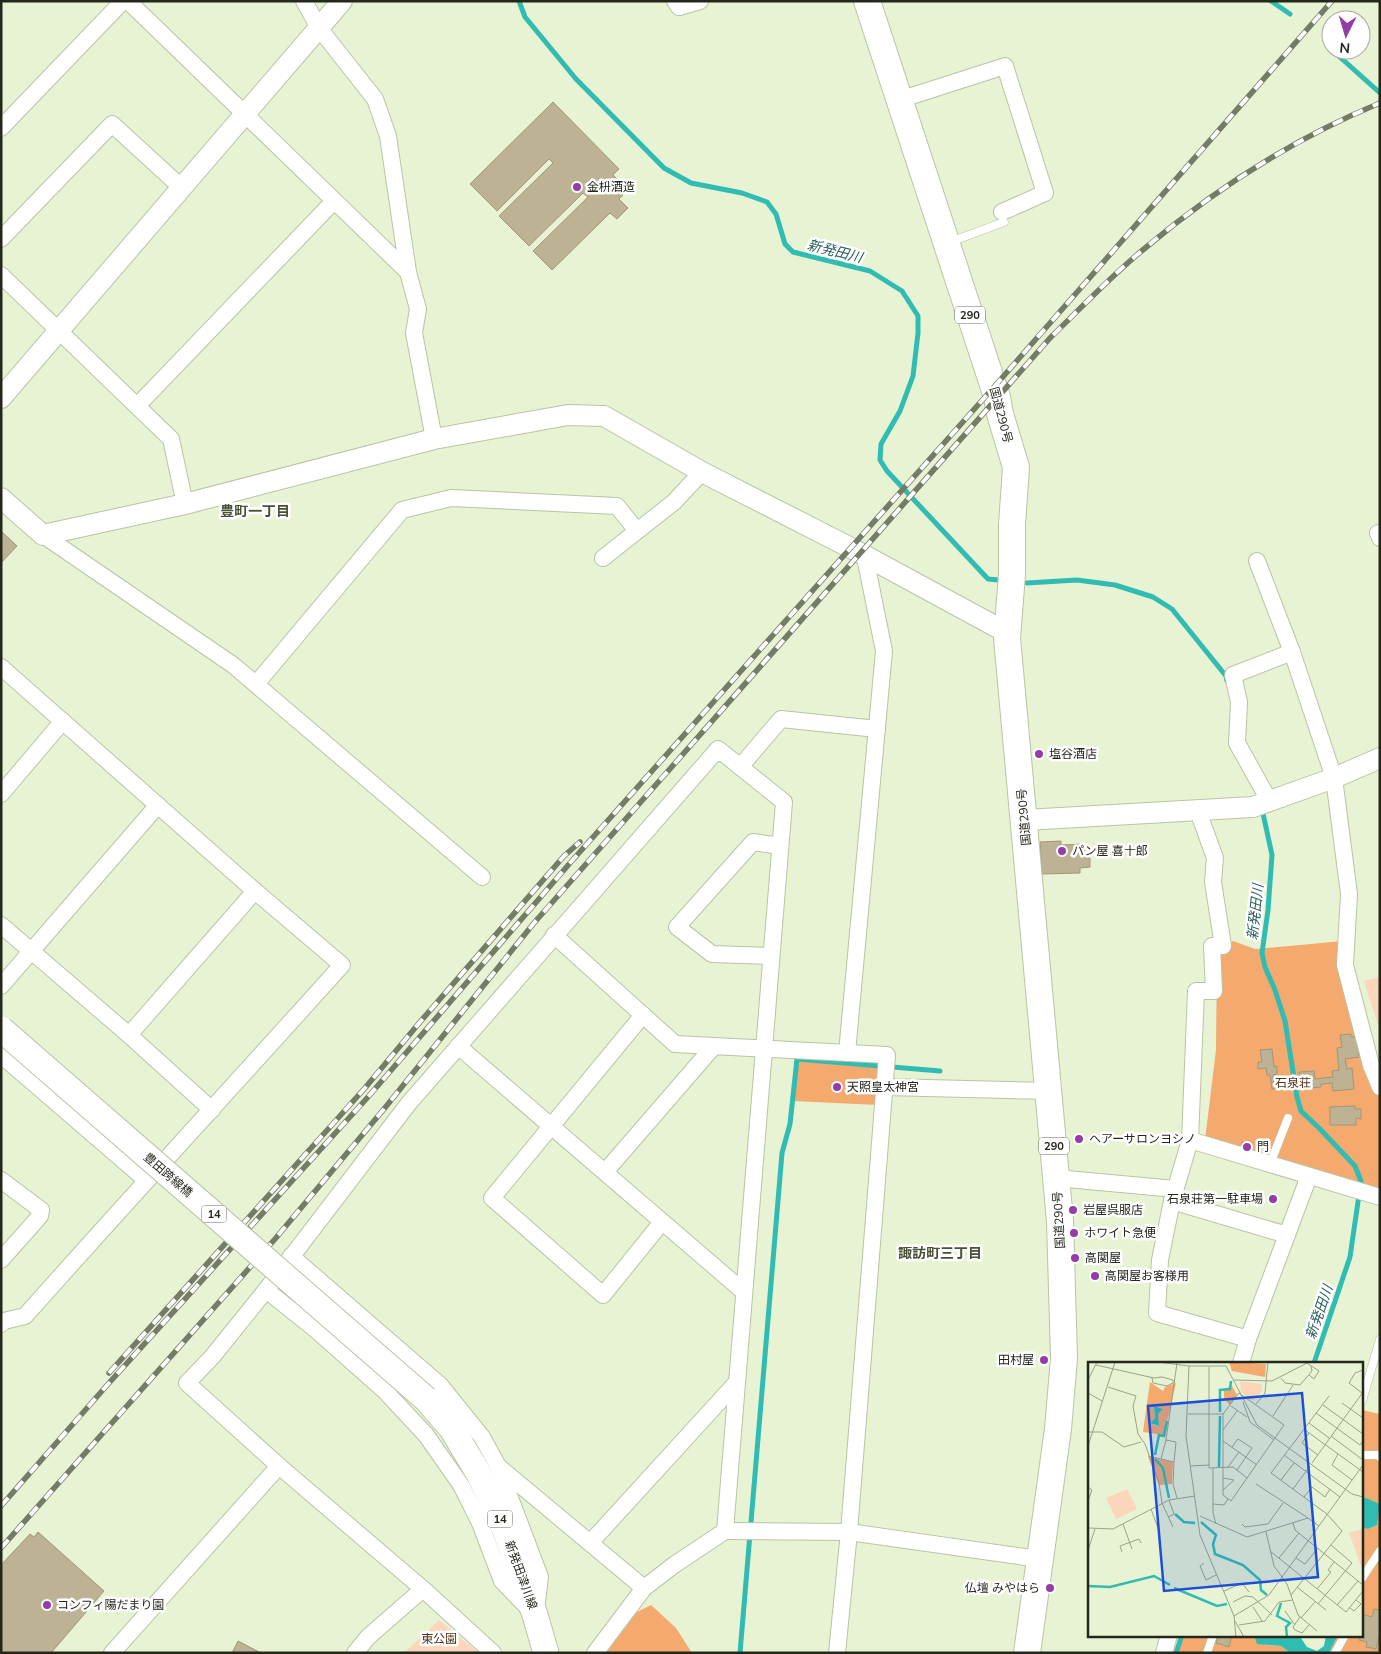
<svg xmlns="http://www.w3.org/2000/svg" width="1381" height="1654" font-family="Mulish,'Noto Sans JP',sans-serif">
	<rect width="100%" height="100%" fill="#e8f3d3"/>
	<!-- green -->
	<g fill="#fbd6bb">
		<polygon points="1380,977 1380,1031 1364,981"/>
		<polygon points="439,1620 479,1653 404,1653"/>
	</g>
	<!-- forest -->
	<g fill="#f4a96f">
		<polygon points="1233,941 1255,949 1343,941 1380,1090 1380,1193 1205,1140 1216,1050 1217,953"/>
		<polygon points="795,1055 881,1061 878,1105 792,1101"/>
		<polygon points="1362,1410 1380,1414 1380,1504 1364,1497 1362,1494"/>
		<polygon points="1380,1507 1380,1653 1329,1653 1338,1635 1362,1635 1362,1528 1368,1529 1377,1525"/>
		<polygon points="651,1605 676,1628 692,1653 606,1653 637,1612"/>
		<polygon points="1182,1635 1254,1635 1254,1637 1266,1645 1281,1646 1290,1653 1176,1653"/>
	</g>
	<!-- water -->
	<g fill="#30bcb2">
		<polygon points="1362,1494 1364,1497 1380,1504 1377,1525 1368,1529 1362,1528"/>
		<polygon points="1254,1635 1299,1635 1307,1647 1317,1651 1324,1646 1326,1635 1338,1635 1329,1653 1290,1653 1281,1646 1257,1644"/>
	</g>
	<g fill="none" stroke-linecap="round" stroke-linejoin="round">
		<!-- stream -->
		<g stroke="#30bcb2" stroke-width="5">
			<polyline points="519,1 525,17 576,79 664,168 691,183 742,193 767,202 776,214 785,244 793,252 870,271 902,291 918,316 918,333 913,376 900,411 881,444 880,460 887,471 988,579 998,580"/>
			<polyline points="1271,1 1290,14"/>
			<polyline points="1332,50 1380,93"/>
			<polyline points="1027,583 1077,580 1115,585 1153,597 1172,609 1226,676 1227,681"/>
			<polyline points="1262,809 1272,855 1268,910 1262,953 1265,967 1275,990 1285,1021 1297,1097 1301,1111 1320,1129 1355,1166 1361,1181 1350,1257 1314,1363"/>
			<polyline points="740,1653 782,1153 790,1124 797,1059 940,1071"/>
			<polyline points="1176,1653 1182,1635"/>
		</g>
	</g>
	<!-- building -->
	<g fill="#bdb293" stroke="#a09678">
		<polygon points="553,102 619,169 613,175 628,190 619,199 628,208 617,219 610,213 552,270 533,251 588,197 583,193 529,246 499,216 553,163 549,159 497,211 470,184"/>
		<polygon points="1,531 17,546 1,563"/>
		<polygon points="1061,841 1061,845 1084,844 1085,858 1090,858 1090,867 1080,868 1080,873 1042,874 1040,842"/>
		<polygon points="1351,1034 1351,1037 1357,1037 1359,1057 1345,1059 1347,1069 1352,1068 1354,1089 1333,1091 1332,1083 1321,1084 1321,1087 1311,1088 1310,1085 1272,1089 1270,1075 1267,1075 1266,1068 1258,1069 1258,1062 1262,1062 1260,1050 1272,1049 1274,1067 1277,1066 1277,1074 1273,1075 1274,1085 1300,1083 1299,1072 1314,1071 1315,1079 1333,1077 1332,1071 1339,1070 1337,1048 1342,1047 1340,1035"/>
		<polygon points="1355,1106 1355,1109 1361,1109 1361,1119 1356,1118 1356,1125 1330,1125 1330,1107"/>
		<polygon points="1260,1140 1267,1141 1266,1153 1259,1153"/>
		<polygon points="1242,1142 1252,1144 1251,1151 1241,1149"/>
		<polygon points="38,1532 104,1591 51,1653 1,1653 1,1565 30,1534 34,1537"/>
		<polygon points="1374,1609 1380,1610 1380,1634 1376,1649 1366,1647 1367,1642 1359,1640 1360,1637 1351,1635 1362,1635 1362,1614 1372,1617"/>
		<polygon points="1218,1635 1232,1635 1229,1647 1216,1643"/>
		<polygon points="238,1641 261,1653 232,1653"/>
	</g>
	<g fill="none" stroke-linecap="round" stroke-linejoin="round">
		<!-- service casing -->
		<g stroke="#b9c4a5" stroke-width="9">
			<g id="service">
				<polyline points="950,242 1004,222"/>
				<polyline points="1270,1164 1288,1118"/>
				<polyline points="1362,1401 1380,1339"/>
				<polyline points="1362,1455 1378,1455 1380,1457"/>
				<polyline points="1362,1578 1380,1551"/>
				<polyline points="1207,1653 1213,1635"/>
				<polyline points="1335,1653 1345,1635"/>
			</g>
		</g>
		<!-- minor casing -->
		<g stroke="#b9c4a5" stroke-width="18">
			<g id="minor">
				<polyline points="128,1 408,272"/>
				<polyline points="304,1 319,28 375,99 388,136 408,272 418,309 414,333 434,439"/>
				<polyline points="675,1 679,7 700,1"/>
				<polyline points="899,100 1005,66 1045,193 1002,212"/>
				<polyline points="1,128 123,1"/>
				<polyline points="1,239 112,124 182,188"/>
				<polyline points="1,275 171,439 185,504"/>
				<polyline points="137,406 334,201"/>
				<polyline points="1378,533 1380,538"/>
				<polyline points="43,535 233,665 482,877"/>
				<polyline points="603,558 674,502 702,472"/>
				<polyline points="1257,561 1292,652 1334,778 1349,894 1345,965 1371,1065 1380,1087"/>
				<path d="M1 667 255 891 342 965C236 1083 130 1198 25 1316L4 1321 1 1324"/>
				<polyline points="256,684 402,510 451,498 617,506 637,531"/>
				<polyline points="740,767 781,719 877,729"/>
				<polyline points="1,794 63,721"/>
				<polyline points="1270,802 1237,743 1239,702 1233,675 1292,652"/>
				<polyline points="1,925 129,1035 212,1110"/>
				<polyline points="554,935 675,1044 887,1055 849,1532 837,1653"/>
				<polyline points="771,956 712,954 677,927 753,842 780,846"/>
				<polyline points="1,986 158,805"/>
				<polyline points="643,1015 492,1198 603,1295 662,1222"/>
				<polyline points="129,1035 255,891"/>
				<polyline points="458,1046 744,1292"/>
				<polyline points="847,1053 884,651 865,557"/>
				<polyline points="1,1055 146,1180"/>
				<polyline points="885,1087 1049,1091"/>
				<polyline points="1190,1140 1196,991 1214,991 1212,946 1223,946 1213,882 1215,858 1198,811"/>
				<polyline points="605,1172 714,1046"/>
				<polyline points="1056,1178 1175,1189"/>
				<polyline points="1,1180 41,1210 40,1216 1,1260"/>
				<polyline points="1172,1201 1287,1235"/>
				<polyline points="291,1256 440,1385 482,1437 498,1466 540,1577 536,1609"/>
				<polyline points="266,1290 315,1329 385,1391 426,1435 461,1485 480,1523 502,1581 529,1609"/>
				<polyline points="1248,1339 1309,1176"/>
				<polyline points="1241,1363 1248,1339 1157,1313 1160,1260 1172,1201 1190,1140 1380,1197"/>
				<polyline points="500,1468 644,1588"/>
				<polyline points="725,1531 849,1532 1039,1559"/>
				<polyline points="590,1543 737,1382"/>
				<polyline points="112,1653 279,1466"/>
				<polyline points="355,1653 368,1637 423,1589"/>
				<polyline points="493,1653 423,1589 279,1466 187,1383 212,1357 266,1290 409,1103 718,749 784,802 725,1531 674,1565 644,1588 595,1653"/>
				<polyline points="1164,1653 1169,1635"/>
			</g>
		</g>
		<!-- tertiary casing -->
		<g stroke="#b9c4a5" stroke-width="22">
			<g id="tertiary">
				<polyline points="1,398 342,1"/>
				<polyline points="1,498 43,535 185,504 434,439 568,415 604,416 702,472 851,548 1002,630 1007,638"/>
				<polyline points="1025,820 1253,807 1334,778 1380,758"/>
			</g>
		</g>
		<!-- primary casing -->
		<g stroke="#b9c4a5" stroke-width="27">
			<polyline id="primary" points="426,1399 452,1429 479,1474 505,1530 535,1615 546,1653"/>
		</g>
		<!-- trunk casing -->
		<g stroke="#b9c4a5" stroke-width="28">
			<polyline id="trunk" points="867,1 997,397 1000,414 1016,467 1012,525 1012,574 1007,638 1060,1221 1064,1358 1058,1429 1027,1653"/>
		</g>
		<!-- service -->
		<use href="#service" stroke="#fff" stroke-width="8"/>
		<!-- minor -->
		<use href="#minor" stroke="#fff" stroke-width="16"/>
		<!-- tertiary -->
		<use href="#tertiary" stroke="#fff" stroke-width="20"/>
		<!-- primary -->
		<use href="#primary" stroke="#fff" stroke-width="25"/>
		<!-- trunk -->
		<use href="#trunk" stroke="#fff" stroke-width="26"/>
		<!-- rail casing -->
		<g stroke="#747b67" stroke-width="5.5">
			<g id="rail">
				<polyline points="109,1373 365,1088 420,1022 564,856 580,842"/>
				<polyline points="1,1506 109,1383 368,1097 570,863 994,387 1332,1"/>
				<path d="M1 1548 275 1239 384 1109 534 923 1050 338C1081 308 1111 276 1144 249 1214 190 1295 138 1380 103"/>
			</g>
		</g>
		<!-- rail -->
		<use href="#rail" stroke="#fff" stroke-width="4" stroke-dasharray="11" stroke-linecap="butt"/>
		<!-- primary-bridge casing -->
		<g stroke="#b9c4a5" stroke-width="27" stroke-linecap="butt">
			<polyline id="primary-bridge" points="1,1029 426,1399"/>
		</g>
		<!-- primary-bridge -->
		<use href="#primary-bridge" stroke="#fff" stroke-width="25"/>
	</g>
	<!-- markers -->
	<g fill="#963ca7" stroke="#fff" stroke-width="2">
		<circle cx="577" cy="187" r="5"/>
		<circle cx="1039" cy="754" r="5"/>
		<circle cx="1062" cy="851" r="5"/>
		<circle cx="837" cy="1087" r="5"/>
		<circle cx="1079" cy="1139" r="5"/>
		<circle cx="1247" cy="1147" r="5"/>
		<circle cx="1273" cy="1199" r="5"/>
		<circle cx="1073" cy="1210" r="5"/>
		<circle cx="1074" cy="1233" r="5"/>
		<circle cx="1075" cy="1258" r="5"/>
		<circle cx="1095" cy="1276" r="5"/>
		<circle cx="1044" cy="1360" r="5"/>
		<circle cx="1050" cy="1588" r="5"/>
		<circle cx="47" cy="1605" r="5"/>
	</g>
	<g text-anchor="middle" stroke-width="5" stroke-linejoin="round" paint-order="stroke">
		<!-- shield labels -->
		<g fill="#fff" stroke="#666860" stroke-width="1">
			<rect x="955" y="306.5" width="30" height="17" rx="4"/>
			<rect x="1039" y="1137.5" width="30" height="17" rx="4"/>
			<rect x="201.5" y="1205.5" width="25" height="17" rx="4"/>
			<rect x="487.5" y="1510.5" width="25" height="17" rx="4"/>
		</g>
		<g font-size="11" font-weight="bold" fill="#24281c">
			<text x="970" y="319">290</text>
			<text x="1054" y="1150">290</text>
			<text x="214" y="1218">14</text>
			<text x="500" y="1523">14</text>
		</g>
		<!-- poi labels -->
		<g font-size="12" fill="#24281c" stroke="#fff" text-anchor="start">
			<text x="587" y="191">金枡酒造</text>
			<text x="1049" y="758">塩谷酒店</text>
			<text x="1072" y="855">パン屋 喜十郎</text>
			<text x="847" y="1091">天照皇太神宮</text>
			<text x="1089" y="1143">ヘアーサロンヨシノ</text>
			<text x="1257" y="1151">門</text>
			<text x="1263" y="1203" text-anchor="end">石泉荘第一駐車場</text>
			<text x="1083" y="1214">岩屋呉服店</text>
			<text x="1084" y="1237">ホワイト急便</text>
			<text x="1085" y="1262">高関屋</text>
			<text x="1105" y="1280">高関屋お客様用</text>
			<text x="1034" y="1364" text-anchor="end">田村屋</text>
			<text x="1040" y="1592" text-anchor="end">仏壇 みやはら</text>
			<text x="57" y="1609">コンフィ陽だまり園</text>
		</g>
		<!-- street labels -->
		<g font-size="12" fill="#24281c" stroke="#fff">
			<text transform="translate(1001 415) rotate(75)" y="4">国道290号</text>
			<text transform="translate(1024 817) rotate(-95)" y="4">国道290号</text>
			<text transform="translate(168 1175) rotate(41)" y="4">豊田跨線橋</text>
			<text transform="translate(1059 1220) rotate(-93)" y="4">国道290号</text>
			<text transform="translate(521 1575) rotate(70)" y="4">新発田津川線</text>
		</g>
		<!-- park labels -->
		<g font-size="12" fill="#52331a" stroke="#fff">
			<text x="1293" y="1087">石泉荘</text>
			<text x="439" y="1643">東公園</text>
		</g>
		<!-- water labels -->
		<g font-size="14" font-style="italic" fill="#29605b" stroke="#fff">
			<text transform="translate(835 251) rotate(14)" y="5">新発田川</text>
			<text transform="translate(1255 912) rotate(-84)" y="5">新発田川</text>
			<text transform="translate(1319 1312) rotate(-71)" y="5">新発田川</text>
		</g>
		<!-- neighbourhood labels -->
		<g font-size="14" font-weight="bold" fill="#495137" stroke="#fff">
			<text x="255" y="516">豊町一丁目</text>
			<text x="940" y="1258">諏訪町三丁目</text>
		</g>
	</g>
	<!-- overview -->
	<g transform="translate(1088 1362)">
		<rect width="275" height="275" fill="#e8f3d3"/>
		<path d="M152 19 174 22V29L165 39 153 30ZM39 127 49 147 28 157 18 136ZM275 167V204H273L261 171Z" fill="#fbd6bb"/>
		<path d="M141 0 178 2 177 15 144 9ZM62 20 75 29 77 25 88 21 76 73 55 70ZM66 44 75 47 70 52V64L62 61 67 56ZM144 24 149 33 142 43 136 37V27ZM60 95 85 100 84 122 71 123Z" fill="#f4a96f" fill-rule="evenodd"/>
		<path d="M66 44 75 47 70 52 71 64 62 61 67 56Z" fill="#30bcb2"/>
		<path fill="none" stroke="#30bcb2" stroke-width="2.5" d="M132 50V28L142 27 143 19M67 93 71 73 76 74 79 59M67 97 75 106 81 136M131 105 132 54M87 152 96 160 107 161M113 160 128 173 125 182 127 192 155 203 172 218 173 228 179 233M0 224 22 225 66 214 82 223M86 226 129 244 139 242M193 241 189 254 202 261 198 265 199 275"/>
		<path fill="none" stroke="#9aa28a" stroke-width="1" d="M70 0 101 4 98 74 112 173 146 254M8 3 66 16 74 15 85 18V22M101 4H138L169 63 264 132 275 135M121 5V106L145 105 159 116M64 16 65 21 79 24 85 21M193 16 197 21 212 23 224 9 223 4M0 18 9 0M146 18 184 19 219 1 231 9 226 17 221 13M20 25 48 34 45 44 50 72 57 82 71 121 74 141 85 165M0 31 14 39M151 31 196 63 143 139 135 133V52ZM274 31 261 21 267 11 275 8M155 40 162 60 186 78M254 41 275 56M168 42 177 31 180 0M235 43 275 72M143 44 159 55M228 51 272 83 275 79M100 52H135M185 54 205 23M221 61 241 76M135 68 149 49M217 68 275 110M0 70H14L36 85 53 80M221 71 214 81 230 93M243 74 275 98M135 79 169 103M0 84 27 0M144 85 150 77 164 86 149 108M250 92 244 103 264 118M196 93 252 135M60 94 86 100 88 80 78 78 89 1M73 97 78 78M86 100 85 122 89 136M224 101 275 30M103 104 121 103M140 105 151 90M125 106V151L128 162M135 116 146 118 135 128M193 118 206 101M168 122 220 156M0 125 4 128 0 139M205 127 222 104M216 135 224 125 237 135 242 127M125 142 136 143 140 137M63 147 71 169M112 154 159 175 220 156 231 164M80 155 86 152 81 138M205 161 207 168 275 223M35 162 44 187M154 162 157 165 180 162 195 141M0 166 25 167 81 138 107 134M178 170 186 204 199 222 210 253 229 269M0 188 7 167M182 189 258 250 275 229M34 190 32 184 51 177 53 181M191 196 211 171M208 196 217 202 230 186M116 201 112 204 118 218 128 213M209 225 238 248M229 227 243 210 240 208 246 200M136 229 154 221 161 230M203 233 254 169 239 152 183 111 241 34M145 240 157 234 165 235 184 253M230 242 264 201 243 183M249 243 270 219M165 245 174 259M262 246 266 249 273 242 268 238M197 249 207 263M212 255 205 265 207 268 214 271 221 263M213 256 227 240M147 259 156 275M151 263 177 259 191 240 205 238M148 275 146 254 181 233 275 103"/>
		<path fill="#1d4ed8" fill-opacity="0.15" stroke="#1d4ed8" stroke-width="2.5" d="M214 31 230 215 76 229 60 44Z"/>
		<rect width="275" height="275" fill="none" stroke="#24281c" stroke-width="2.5"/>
	</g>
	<!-- border -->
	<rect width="1381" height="1654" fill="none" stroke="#24281c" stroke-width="5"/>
	<!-- north arrow -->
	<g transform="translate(1346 35) rotate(185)"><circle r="24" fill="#ffffff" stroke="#a7a9a4"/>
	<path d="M0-4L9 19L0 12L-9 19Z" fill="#963ca7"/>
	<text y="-8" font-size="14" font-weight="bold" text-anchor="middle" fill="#24281c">N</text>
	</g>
</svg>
